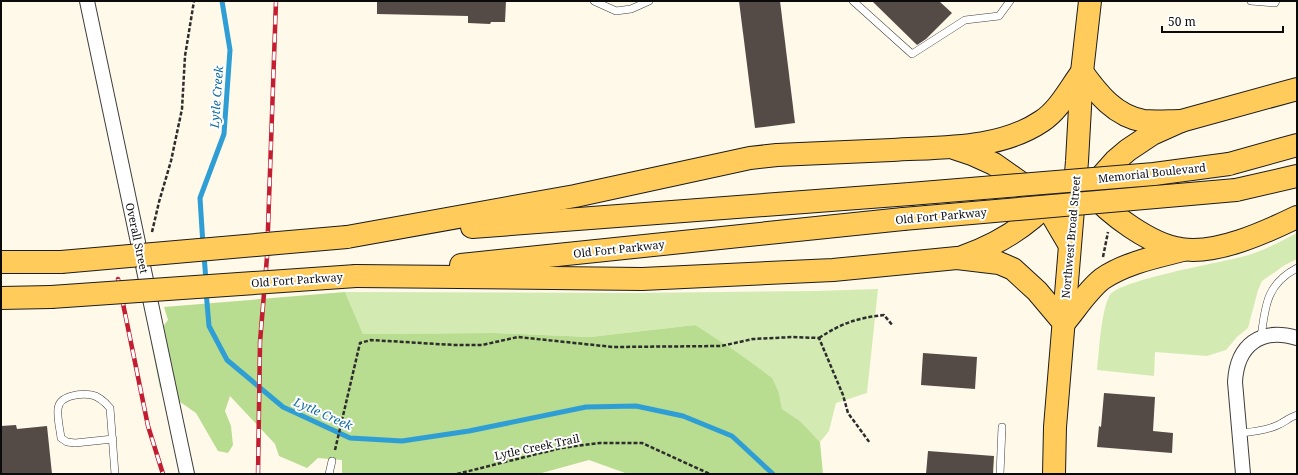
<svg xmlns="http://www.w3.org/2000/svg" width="1298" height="475" font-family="'Noto Serif',serif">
	<rect width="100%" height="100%" fill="#fff9ea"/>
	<!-- green -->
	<g fill="#d3ebb2">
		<path d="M1297 233V259L1285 265 1262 281 1258 290 1248 328 1237 337 1226 350 1207 356 1155 352 1154 376 1097 370C1099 353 1101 309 1110 295 1120 280 1218 263 1241 257 1259 253 1280 242 1297 233Z"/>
		<polygon points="878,289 867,393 836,403 829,431 820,442 800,421 782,409 779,393 695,325 590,337 494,333 363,334 345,292 636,293 815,291"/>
	</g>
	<!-- forest -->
	<polygon fill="#b8dc90" points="345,292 363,334 494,333 590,337 695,325 738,353 772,378 779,393 782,409 800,421 820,442 823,474 628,474 589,460 538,474 342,474 342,460 318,458 307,468 279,456 275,444 230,396 225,411 231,426 233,445 228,453 218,451 196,413 160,388 151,342 168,320 164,307"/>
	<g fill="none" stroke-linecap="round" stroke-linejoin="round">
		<!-- stream -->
		<g stroke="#2e9ed4" stroke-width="5">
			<polyline points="203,245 200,198 224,134 230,50 222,1"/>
			<polyline points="204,255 206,281"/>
			<polyline points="206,291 209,326 227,360 283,407 350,438 402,441 469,431 586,407 636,406 683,416 732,436 773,474"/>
		</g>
	</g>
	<!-- building -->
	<g fill="#544b47">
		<polygon points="377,1 506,1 505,22 491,22 490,24 468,23 468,16 377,14"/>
		<polygon points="739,1 780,1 795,123 755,128"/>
		<polygon points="872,1 939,1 952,13 926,39 917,45"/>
		<polygon points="923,353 977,357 975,389 921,385"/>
		<polygon points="1104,393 1155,397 1153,431 1173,433 1172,453 1097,447 1099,426 1101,427"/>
		<polygon points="16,425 17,429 47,426 52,474 1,474 1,426"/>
		<polygon points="928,451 994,456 993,474 926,474"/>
	</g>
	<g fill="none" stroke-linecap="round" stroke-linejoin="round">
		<!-- lane casing -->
		<g stroke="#3e3e3e" stroke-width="8">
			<g id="lane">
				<polyline points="594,1 616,11 631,9 649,1"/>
				<polyline points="853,1 912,54 965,20 999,16 1010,1"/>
				<polyline points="1251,1 1275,3 1276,1"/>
				<path d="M1261 338C1265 307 1266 284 1297 268"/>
				<path d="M1240 433C1253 432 1269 430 1280 424 1286 421 1290 417 1297 415"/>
				<path d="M113 439 75 443 67 442 61 438C60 429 57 418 58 409 59 395 81 393 92 395 100 397 105 402 110 408L115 474"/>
				<polyline points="329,474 332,461"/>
				<polyline points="1000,474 1002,427"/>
			</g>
		</g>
		<!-- street casing -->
		<g stroke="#3e3e3e" stroke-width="16">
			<g id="street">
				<polyline points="87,1 187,474"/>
				<path d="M1243 474 1235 382C1237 345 1261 327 1297 338"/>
			</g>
		</g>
		<!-- primary casing -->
		<g stroke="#1c1c1c" stroke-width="24">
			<g id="primary">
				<polyline points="954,148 972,154 994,164 1028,188 1046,205 1069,244"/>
				<polyline points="1229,164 1297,145"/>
				<polyline points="1090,189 1115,161 1128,150 1152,134 1181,121 1297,89"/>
				<polyline points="1236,190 1297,176"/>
				<path d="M1090 191C1102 206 1116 217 1131 227 1146 237 1163 247 1181 249 1216 255 1266 232 1297 217"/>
				<polyline points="472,227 910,194"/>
				<path d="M347 237 575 196 750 158 777 155C815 153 854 152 892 150 942 147 999 150 1042 121 1059 110 1070 88 1082 72 1098 94 1115 116 1144 121 1156 122 1169 121 1181 121"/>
				<path d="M962 257C996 245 1028 226 1052 199"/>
				<polyline points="1,262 61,262"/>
				<polyline points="461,265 903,219"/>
				<polyline points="356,276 642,279 833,270 957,258 999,263 1013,269 1037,291 1064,323"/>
				<polyline points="1,298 51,297"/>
				<path d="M1064 323C1076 309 1087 291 1102 279 1125 263 1156 257 1183 250"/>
				<polyline points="1054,474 1055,427 1077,161 1082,72 1090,1"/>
			</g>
		</g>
		<!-- path -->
		<g stroke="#2d2d2d" stroke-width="2.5" stroke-dasharray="4 2" stroke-linecap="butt">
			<polyline points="152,232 159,202 171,161 182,109 185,56 194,1"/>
			<polyline points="1103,257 1108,232"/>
			<path d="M819 338C842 323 857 318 884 315L893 326"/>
			<polyline points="335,450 360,343 371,340 454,345 482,345 518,337 613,347 721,346 753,339 793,337 819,338 843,395 848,413 870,443"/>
			<polyline points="457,474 561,448 600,443 642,443 710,474"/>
		</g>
		<!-- lane -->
		<use href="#lane" stroke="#fff" stroke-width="7"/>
		<!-- street -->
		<use href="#street" stroke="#fff" stroke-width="14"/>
		<!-- primary -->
		<use href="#primary" stroke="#ffcb5a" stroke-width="22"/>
		<!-- rail casing -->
		<g stroke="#c21d30" stroke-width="4.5">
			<g id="rail">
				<polyline points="118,279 148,426 163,474"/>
				<polyline points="258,474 260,342 267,257 276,1"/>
			</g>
		</g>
		<!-- rail -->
		<use href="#rail" stroke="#fff" stroke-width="3" stroke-dasharray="9" stroke-linecap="butt"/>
		<!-- primary-bridge casing -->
		<g stroke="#1c1c1c" stroke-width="24" stroke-linecap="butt">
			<g id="primary-bridge">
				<polyline points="910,194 1154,174 1229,164"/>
				<polyline points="903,219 1236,190"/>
				<polyline points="61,262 347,237"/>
				<polyline points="51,297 356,276"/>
			</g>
		</g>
		<!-- primary-bridge -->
		<use href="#primary-bridge" stroke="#ffcb5a" stroke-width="22"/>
	</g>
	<g text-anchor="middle" stroke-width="4" stroke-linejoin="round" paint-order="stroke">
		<!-- street labels -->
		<g font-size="11" fill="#0b0b0b" stroke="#fff">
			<text transform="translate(1152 173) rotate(-6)" y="4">Memorial Boulevard</text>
			<text transform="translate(941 216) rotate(-5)" y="4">Old Fort Parkway</text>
			<text transform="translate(1071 237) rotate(-85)" y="4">Northwest Broad Street</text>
			<text transform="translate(137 238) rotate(78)" y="4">Overall Street</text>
			<text transform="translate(619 249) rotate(-6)" y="4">Old Fort Parkway</text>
			<text transform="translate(297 280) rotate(-4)" y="4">Old Fort Parkway</text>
			<text transform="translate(537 447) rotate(-12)" y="4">Lytle Creek Trail</text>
		</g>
		<!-- water labels -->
		<g font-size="12" font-style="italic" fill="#0f6ca3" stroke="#fff">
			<text transform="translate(217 97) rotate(-86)" y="4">Lytle Creek</text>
			<text transform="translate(323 414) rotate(24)" y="4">Lytle Creek</text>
		</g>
	</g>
	<!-- border -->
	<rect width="1298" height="475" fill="none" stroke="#0b0b0b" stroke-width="4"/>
	<!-- scale -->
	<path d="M1162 26v6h121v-6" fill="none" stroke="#0b0b0b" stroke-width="2"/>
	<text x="1168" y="26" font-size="12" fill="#0b0b0b" stroke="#ffffff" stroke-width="3" paint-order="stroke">50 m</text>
</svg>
